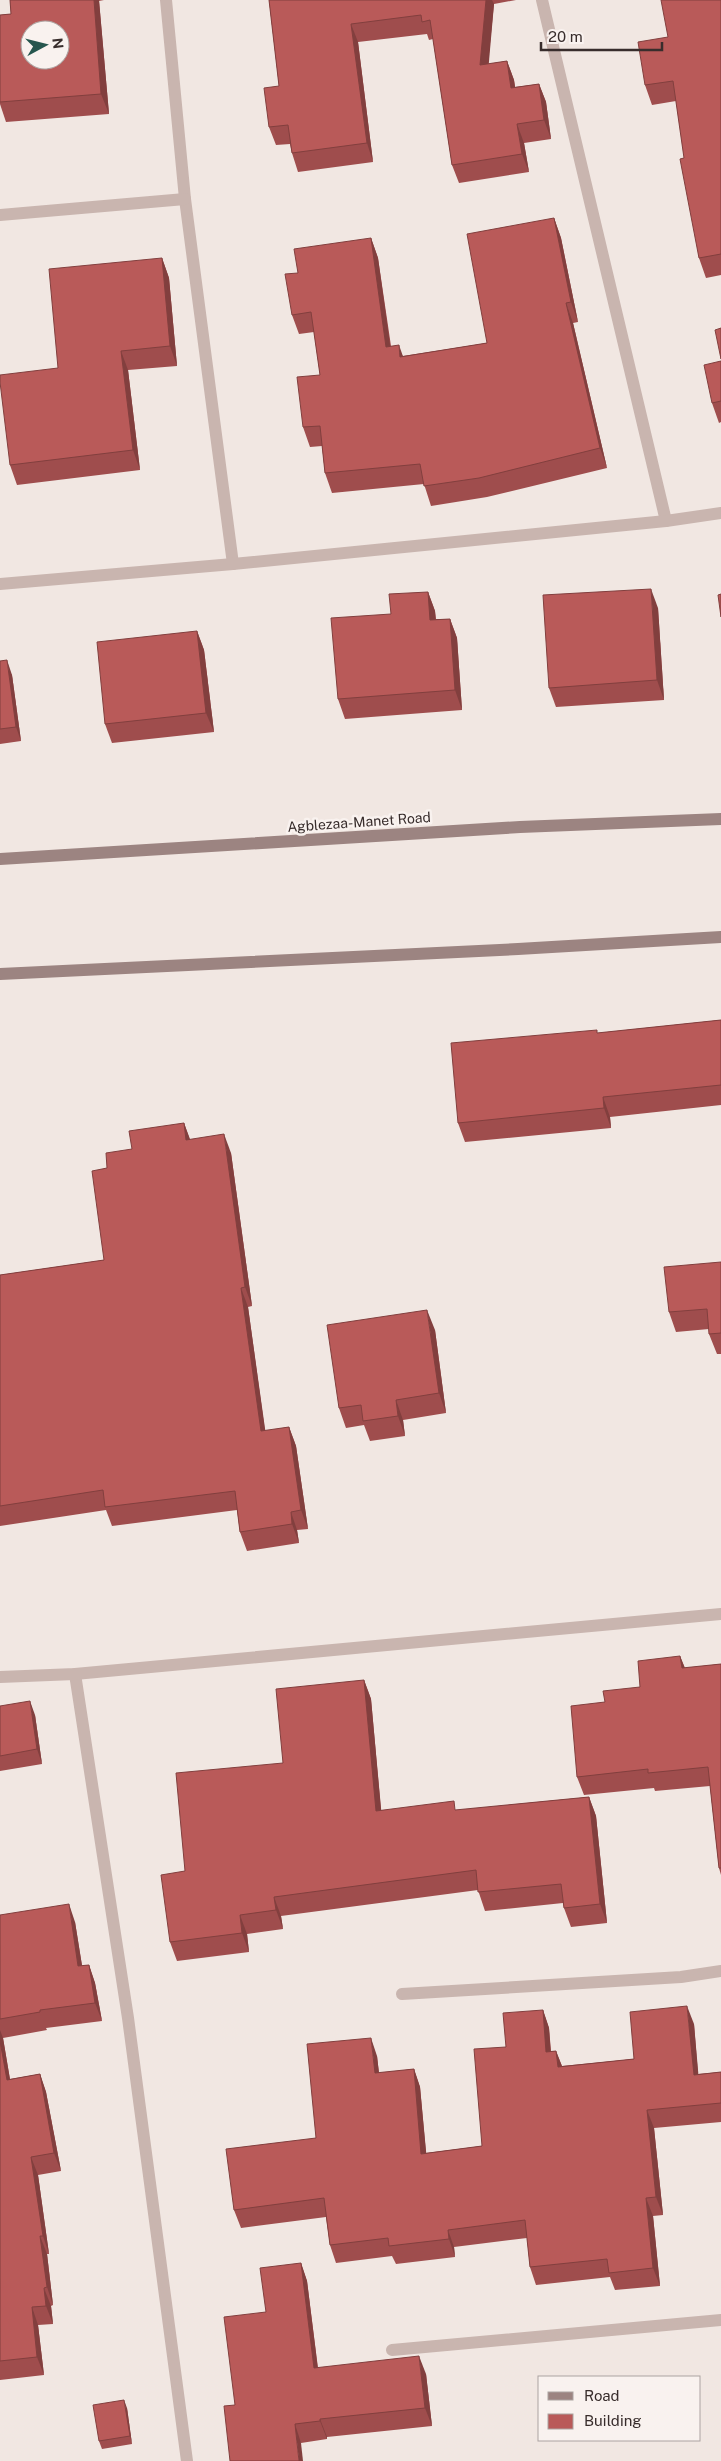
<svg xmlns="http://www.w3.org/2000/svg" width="721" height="2461" font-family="'Public Sans',sans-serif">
	<rect width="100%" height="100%" fill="#f1e7e2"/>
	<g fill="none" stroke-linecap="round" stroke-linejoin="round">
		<!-- minor -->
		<g stroke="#c9b5af" stroke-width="12">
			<polyline points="166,0 185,199 233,564"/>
			<polyline points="542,0 666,521"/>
			<polyline points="0,215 185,199"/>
			<polyline points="0,584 233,564 666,521 721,513"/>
			<polyline points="75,1674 128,2018 187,2461"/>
			<polyline points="0,1677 75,1674 721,1614"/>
			<polyline points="402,1994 681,1977 721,1971"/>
			<polyline points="392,2350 721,2320"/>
		</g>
		<!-- secondary -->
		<g stroke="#9c8481" stroke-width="12">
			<polyline points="0,859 520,827 721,819"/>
			<polyline points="0,974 518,949 721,937"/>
		</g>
	</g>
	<!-- wall -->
	<g fill="#9f4d4d">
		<polygon points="10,0 104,0 99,1 109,114 6,122 0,104 0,15 11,14"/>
		<polygon points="269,0 516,0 494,4 488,64 507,61 514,80 515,87 539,84 546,102 551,139 524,143 529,172 459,183 452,165 433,39 429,40 427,34 358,42 373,162 298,172 292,153 290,144 276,145 269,127 279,86"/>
		<polygon points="721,0 721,275 706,278 699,258 676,101 652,105 645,85 668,37"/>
		<polygon points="554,218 561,238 578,322 573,323 607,468 487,497 431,506 424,484 332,493 325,473 322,446 310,447 303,427 320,375 314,332 299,334 292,315 298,273 371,238 378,258 391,346 403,356 487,343"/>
		<polygon points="162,258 169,278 177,366 128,370 140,470 17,485 10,465"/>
		<polygon points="721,361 721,422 719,423 712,403"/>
		<polygon points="428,592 435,611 436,619 450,619 457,638 462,710 345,719 338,699 391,614"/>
		<polygon points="658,608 664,700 556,707 549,688"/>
		<polygon points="197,631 204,650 214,732 112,743 105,724"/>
		<polygon points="0,661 12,675 21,741 0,744"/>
		<polygon points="721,1020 721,1105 610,1117 611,1128 465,1142 458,1123 598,1033"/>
		<polygon points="184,1123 190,1140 231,1153 252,1306 248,1307 265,1431 289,1427 296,1446 308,1529 297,1530 299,1543 247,1551 240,1532 237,1510 112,1526 106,1510 0,1526 0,1275 104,1260 107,1168 132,1149"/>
		<polygon points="721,1262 721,1354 717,1354 709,1334 709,1329 676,1332 669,1312"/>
		<polygon points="435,1330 446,1413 403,1420 405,1436 370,1441 364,1425 346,1428 339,1408"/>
		<polygon points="680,1656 685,1668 721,1664 721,1875 719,1868 710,1786 655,1791 654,1788 584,1795 577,1777 605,1702 640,1687"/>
		<polygon points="364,1680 371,1699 381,1810 458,1810 589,1797 596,1816 607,1923 571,1927 564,1908 563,1903 485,1911 478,1890 281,1916 283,1929 247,1934 249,1952 177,1961 170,1942 185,1871 283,1763"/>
		<polygon points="0,1706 35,1715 42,1764 0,1771"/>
		<polygon points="0,1915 75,1922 82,1966 89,1965 95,1983 102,2021 46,2028 47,2030 3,2038 10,2079 40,2074 46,2092 61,2171 38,2175 49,2254 47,2254 53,2305 51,2306 53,2324 38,2325 44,2375 0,2380"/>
		<polygon points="543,2010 549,2028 551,2051 556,2051 562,2066 634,2059 694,2024 698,2074 721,2072 721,2122 654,2128 663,2215 653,2216 660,2286 615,2290 610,2277 536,2285 530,2267 527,2238 454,2247 455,2257 396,2264 392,2256 336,2263 330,2245 326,2217 241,2228 234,2210 316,2138 377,2056 379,2073 414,2069 420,2087 426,2153 482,2146 506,2047"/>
		<polygon points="301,2263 307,2281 318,2368 426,2374 432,2426 327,2437 327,2439 301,2443 235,2405 266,2312"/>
		<polygon points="127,2408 132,2444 102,2449 99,2441"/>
	</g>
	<!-- shaded-wall -->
	<g fill="#823f3e">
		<polygon points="94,0 99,0 109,114 101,94"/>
		<polygon points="486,0 492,0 494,4 487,84 480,65"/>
		<polygon points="351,24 358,42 373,162 367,143"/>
		<polygon points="507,61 514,80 518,106 511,88"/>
		<polygon points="539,84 546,102 551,139 544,120"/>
		<polygon points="517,124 524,143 529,172 522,154"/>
		<polygon points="554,218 561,238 578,322 571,302"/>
		<polygon points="371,238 378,258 393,366 386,347"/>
		<polygon points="162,258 169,278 177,366 170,346"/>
		<polygon points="566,303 573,323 607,468 600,448"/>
		<polygon points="399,345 406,365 400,357"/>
		<polygon points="121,351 128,370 140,470 133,450"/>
		<polygon points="651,589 658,608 664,700 657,680"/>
		<polygon points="428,592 435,611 437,639 430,620"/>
		<polygon points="450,619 457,638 462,710 455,690"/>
		<polygon points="197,631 204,650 214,732 206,713"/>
		<polygon points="7,660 12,675 21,741 16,727"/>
		<polygon points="603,1097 610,1117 611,1128 604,1108"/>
		<polygon points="184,1123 191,1142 186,1140"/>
		<polygon points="224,1134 231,1153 252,1306 245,1287"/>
		<polygon points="241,1288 248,1307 268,1450 261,1431"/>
		<polygon points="427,1310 435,1330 446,1413 439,1393"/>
		<polygon points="396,1400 403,1420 405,1436 398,1416"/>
		<polygon points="289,1427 296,1446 308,1529 301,1510"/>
		<polygon points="291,1512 297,1530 299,1543 292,1524"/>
		<polygon points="680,1656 687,1674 682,1668"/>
		<polygon points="364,1680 371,1699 383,1830 376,1811"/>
		<polygon points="30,1701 35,1715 42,1764 37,1749"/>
		<polygon points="589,1797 596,1816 607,1923 600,1904"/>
		<polygon points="274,1897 281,1916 283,1929 276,1910"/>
		<polygon points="69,1904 75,1922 85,1984 78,1966"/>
		<polygon points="240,1915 247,1934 249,1952 242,1933"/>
		<polygon points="89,1965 95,1983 102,2021 95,2003"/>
		<polygon points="687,2006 694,2024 700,2093 694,2075"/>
		<polygon points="543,2010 549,2028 552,2070 546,2052"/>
		<polygon points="0,2030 3,2038 13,2098 7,2080 0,2041"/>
		<polygon points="371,2038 377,2056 381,2091 375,2073"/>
		<polygon points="556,2051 563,2069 558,2067"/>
		<polygon points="414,2069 420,2087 428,2172 421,2154"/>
		<polygon points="40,2074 46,2092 61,2171 54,2153"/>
		<polygon points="647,2110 654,2128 663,2215 656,2197"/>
		<polygon points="31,2157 38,2175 49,2254 43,2236"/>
		<polygon points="646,2198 653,2216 660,2286 653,2268"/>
		<polygon points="448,2230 454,2247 455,2257 449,2239"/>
		<polygon points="40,2236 47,2254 53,2305 47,2287"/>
		<polygon points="301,2263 307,2281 320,2386 314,2368"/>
		<polygon points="44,2288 51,2306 53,2324 46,2306"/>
		<polygon points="32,2307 38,2325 44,2375 37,2357"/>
		<polygon points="419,2356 426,2374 432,2426 425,2408"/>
		<polygon points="124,2400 127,2408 132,2444 130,2436"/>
		<polygon points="320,2419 327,2437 327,2439 320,2421"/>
		<polygon points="295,2424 301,2443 303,2461 299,2461"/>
	</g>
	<!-- building -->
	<g fill="#b95a59" stroke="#823f3e" fill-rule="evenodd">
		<path d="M10 0H94L101 94 0 102V15L11 14ZM30 30H60V60H30Z"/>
		<polygon points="269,0 486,0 480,65 507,61 511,88 539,84 544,120 517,124 522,154 452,165 430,20 422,22 421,15 351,24 367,143 292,153 288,125 269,127 264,88 279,86"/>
		<polygon points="661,0 721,0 721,254 699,258 680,159 684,158 673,81 645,85 638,42 668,37"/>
		<polygon points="554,218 571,302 566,303 600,448 479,478 424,486 420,464 325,473 320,426 303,427 297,377 320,375 311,312 292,315 285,274 298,273 294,249 371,238 386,347 399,345 400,357 487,343 467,234"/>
		<polygon points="162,258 170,346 121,351 133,450 10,465 0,382 0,375 58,368 49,269"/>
		<polygon points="721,328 721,359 715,330"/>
		<polygon points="721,361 721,401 712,403 704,365"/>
		<polygon points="651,589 657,680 549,688 543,595"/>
		<polygon points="428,592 430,620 450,619 455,690 338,699 331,618 391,614 389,594"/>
		<polygon points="721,594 721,617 718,595"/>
		<polygon points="197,631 206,713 105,724 97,642"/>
		<polygon points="7,660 16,727 0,729 0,661"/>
		<polygon points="721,1020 721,1085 603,1097 604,1108 458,1123 451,1043 597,1030 597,1033"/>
		<polygon points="184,1123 186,1140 224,1134 245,1287 241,1288 261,1431 289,1427 301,1510 291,1512 292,1524 240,1532 235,1491 105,1507 103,1490 0,1506 0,1275 104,1260 92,1171 107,1168 106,1153 132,1149 129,1131"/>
		<polygon points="721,1262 721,1333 709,1334 707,1309 669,1312 664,1267"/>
		<polygon points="427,1310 439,1393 396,1400 398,1416 363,1421 361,1405 339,1408 327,1325"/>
		<polygon points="680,1656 682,1668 721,1664 721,1868 719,1868 708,1767 648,1773 648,1769 577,1777 571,1706 605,1702 603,1691 640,1687 638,1661"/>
		<polygon points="364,1680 376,1811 454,1801 455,1810 589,1797 600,1904 564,1908 561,1884 478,1892 476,1870 274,1897 276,1910 240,1915 242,1933 170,1942 161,1875 185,1871 176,1773 283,1763 276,1689"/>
		<polygon points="30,1701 37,1749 0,1756 0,1706"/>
		<polygon points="69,1904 78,1966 89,1965 95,2003 40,2010 40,2012 0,2019 0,1915"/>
		<polygon points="687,2006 694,2075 721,2072 721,2103 647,2110 656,2197 646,2198 653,2268 609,2273 607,2259 530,2267 525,2220 448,2230 449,2239 389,2246 388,2238 330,2245 324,2198 234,2210 226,2149 316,2138 307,2044 371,2038 375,2073 414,2069 421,2154 482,2146 474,2049 506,2047 503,2013 543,2010 546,2052 556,2051 558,2067 634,2059 630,2012"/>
		<polygon points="0,2041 7,2080 40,2074 54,2153 31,2157 43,2236 40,2236 47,2287 44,2288 46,2306 32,2307 37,2357 0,2361"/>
		<polygon points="301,2263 314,2368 419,2356 425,2408 320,2419 320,2421 295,2424 299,2461 230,2461 224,2406 235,2405 224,2317 266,2312 260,2268"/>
		<polygon points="124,2400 130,2436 99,2441 93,2405"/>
	</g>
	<g text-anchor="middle" stroke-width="5" stroke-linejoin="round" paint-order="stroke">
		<!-- street labels -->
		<g font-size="14" fill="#382d2c" stroke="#f9f2ef">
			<text transform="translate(359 822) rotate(-4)" y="5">Agblezaa-Manet Road</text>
		</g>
	</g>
	<!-- legend -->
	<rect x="538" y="2376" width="162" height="65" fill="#f9f2ef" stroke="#aca3a1"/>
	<rect x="548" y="2392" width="25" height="8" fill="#9c8481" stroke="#aca3a1"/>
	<text x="584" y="2401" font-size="15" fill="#382d2c">Road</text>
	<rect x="548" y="2414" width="25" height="15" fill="#b95a59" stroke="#aca3a1"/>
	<text x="584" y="2426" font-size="15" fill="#382d2c">Building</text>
	<!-- north arrow -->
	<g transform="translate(45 45) rotate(83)"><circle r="24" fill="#f9f2ef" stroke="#aca3a1"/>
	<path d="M0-4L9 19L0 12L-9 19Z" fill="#26564e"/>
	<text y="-8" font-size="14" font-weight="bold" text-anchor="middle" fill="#382d2c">N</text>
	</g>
	<!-- scale -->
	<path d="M541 42v8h121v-8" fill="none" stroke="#382d2c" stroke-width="2.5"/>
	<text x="548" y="42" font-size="15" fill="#382d2c" stroke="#f9f2ef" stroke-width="4" paint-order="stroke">20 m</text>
</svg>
